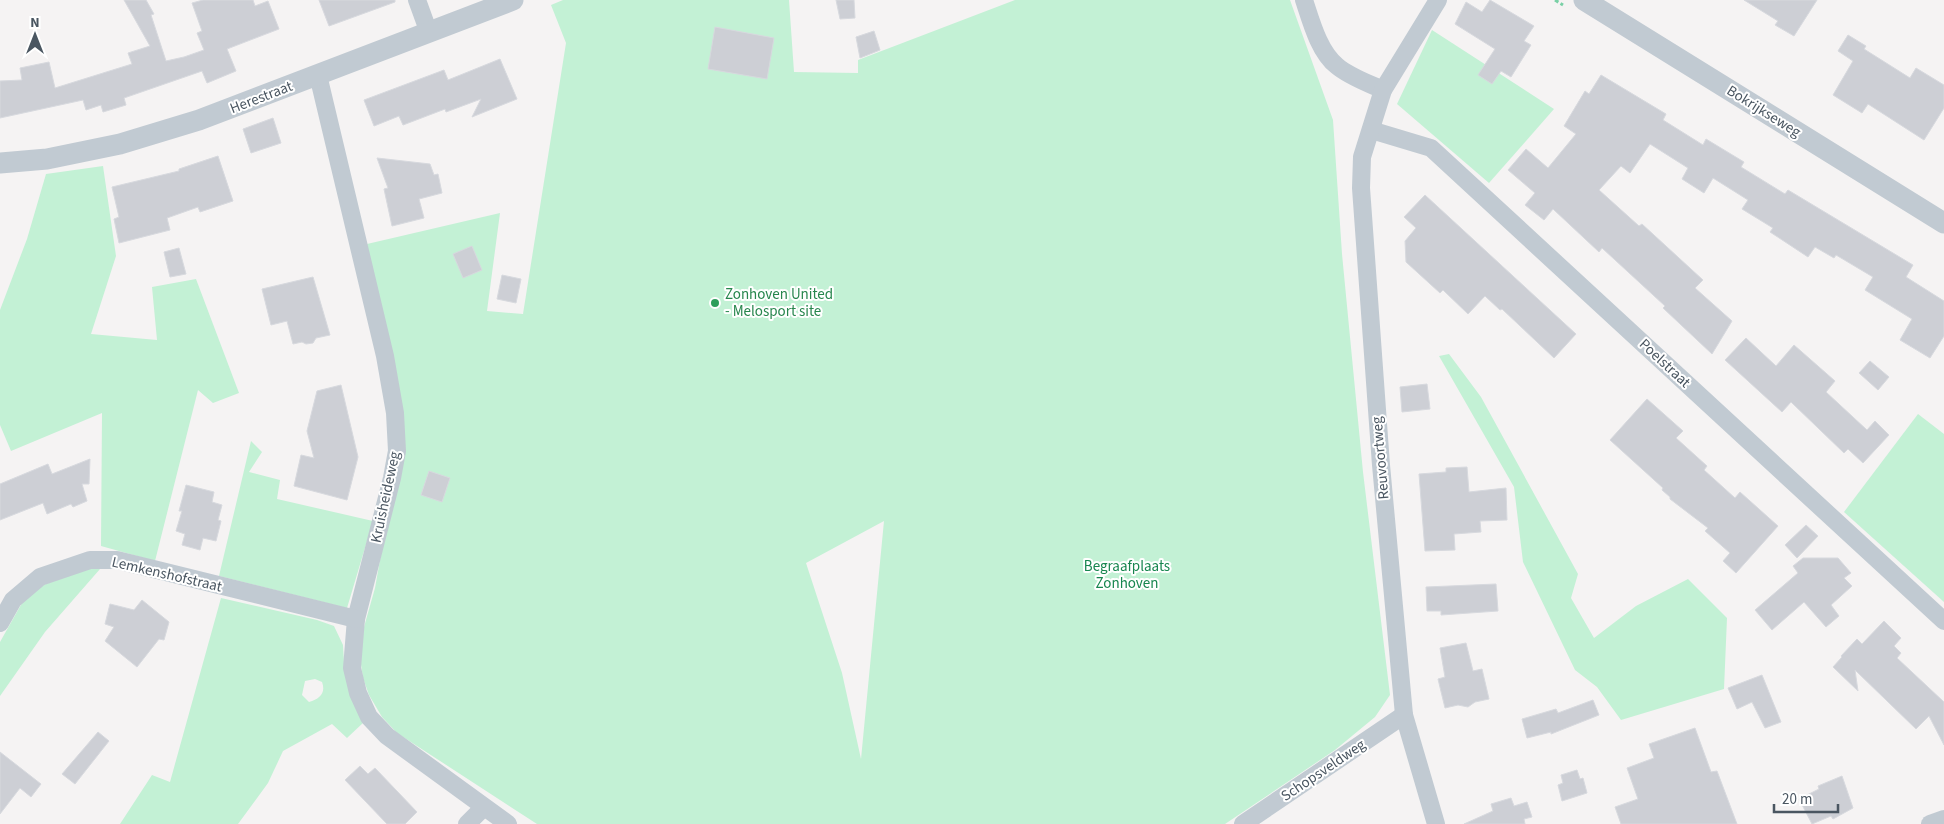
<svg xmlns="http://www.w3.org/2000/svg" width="1944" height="824" font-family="'Source Sans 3',sans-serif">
	<rect width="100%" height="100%" fill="#f5f3f3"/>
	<!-- green -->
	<g fill="#c3f1d5" fill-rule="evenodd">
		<path d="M563 0H789L794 72 858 73V60L1015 0H1290L1333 120 1342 254 1363 472 1390 695 1375 717 1335 750 1225 824H537L397 733 382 717 369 695 363 678 360 658 364 627 375 588 385 532 402 409 367 244 500 213 487 311 523 314 566 43 551 5ZM884 521 861 759 842 673 806 563Z"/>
		<polygon points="1432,30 1554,109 1489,183 1397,104"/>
		<polygon points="103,166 116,256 91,334 157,340 152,287 196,279 239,393 213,403 198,390 155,561 101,546 102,413 11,451 0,425 0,310 27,239 46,174"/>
		<polygon points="1449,354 1481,397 1578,574 1571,598 1594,638 1636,606 1688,579 1727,618 1724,689 1621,720 1597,687 1575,670 1523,562 1514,487 1439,356"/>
		<polygon points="1918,414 1944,434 1944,602 1844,512"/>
		<polygon points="251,441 262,452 249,472 280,480 277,499 373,521 347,608 219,576"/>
		<polygon points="88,569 100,569 45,632 0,696 0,642 22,603 32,591 46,584"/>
		<path d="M221 598 317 620 334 626 343 645 344 662 364 722 347 738 332 724 283 751 268 783 238 824H120L152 775 170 782ZM315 679 322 682C326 693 320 699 309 702L302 695 305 681Z"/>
	</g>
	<!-- building -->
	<g fill="#cdcfd5" stroke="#d7d9de">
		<polygon points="124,0 146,0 154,14 151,15 166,61 184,57 204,50 197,33 202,31 192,3 203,0 253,0 255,6 268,1 279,29 227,49 236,71 207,83 202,71 124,98 126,105 103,112 101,105 86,110 83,100 0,118 0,81 22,80 20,68 49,62 55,88 132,64 128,53 150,46"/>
		<polygon points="319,0 395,0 395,2 329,26"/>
		<polygon points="836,0 854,0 855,18 840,19"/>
		<polygon points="1490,0 1534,26 1524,41 1531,45 1511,77 1501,71 1492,84 1478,75 1495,49 1455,24 1466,2 1482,12"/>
		<polygon points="1744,0 1817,0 1794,36 1775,25 1778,21"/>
		<polygon points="715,27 774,38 767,79 708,69"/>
		<polygon points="874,31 880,50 860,58 856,37"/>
		<polygon points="1848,35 1866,46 1864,49 1910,78 1916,68 1944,85 1944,108 1924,140 1868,104 1862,113 1833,95 1853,61 1838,51"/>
		<polygon points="500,59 517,99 472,117 481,99 446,112 445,109 403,125 399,116 374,126 364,100 444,70 448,80"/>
		<polygon points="1601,75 1666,114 1663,120 1703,145 1706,139 1744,162 1741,167 1785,194 1788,190 1913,265 1906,277 1944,301 1944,336 1930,358 1900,340 1912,319 1865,290 1873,277 1836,255 1834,258 1815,247 1808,257 1770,232 1773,228 1742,209 1748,200 1713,178 1704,193 1682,179 1688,168 1650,144 1630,173 1621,166 1599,190 1639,226 1642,224 1703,280 1695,288 1732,321 1712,354 1663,308 1665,306 1602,248 1599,252 1553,209 1544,220 1525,205 1535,193 1508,170 1526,149 1548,168 1576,134 1564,126 1585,91 1589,94"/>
		<polygon points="273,118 281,143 251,153 243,129"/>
		<polygon points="218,156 233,201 200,212 198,207 167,218 170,230 119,243 114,219 119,217 112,187 179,171 179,169"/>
		<polygon points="377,158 430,164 434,175 438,174 442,193 419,199 424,218 392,226 384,189 388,188"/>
		<polygon points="1425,195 1576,334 1554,358 1502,309 1500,310 1485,296 1468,314 1443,290 1440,293 1406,262 1405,241 1416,228 1404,217"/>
		<polygon points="472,246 482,270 463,278 453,254"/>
		<polygon points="179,248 186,274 170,277 164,252"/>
		<polygon points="502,275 521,279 516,303 497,299"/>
		<polygon points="313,277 330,335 316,338 313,343 306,344 302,342 293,344 287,321 271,325 262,289"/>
		<polygon points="1746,338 1776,366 1794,345 1835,381 1826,392 1867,430 1875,421 1889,435 1863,463 1848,449 1844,453 1791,402 1782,412 1725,360"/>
		<polygon points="1870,361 1889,377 1878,390 1859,373"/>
		<polygon points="1427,384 1430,409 1402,412 1400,387"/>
		<polygon points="341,385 358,457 347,500 294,486 301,455 314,458 307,431 317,391"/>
		<polygon points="1647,399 1683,431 1676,438 1707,466 1704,470 1735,498 1740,492 1778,526 1736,573 1723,561 1730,553 1705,531 1708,528 1670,499 1670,497 1662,490 1663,488 1610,440"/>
		<polygon points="90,459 89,484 82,484 87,501 73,507 71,504 47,514 43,503 0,520 0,484 48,464 52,474"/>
		<polygon points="1467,467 1469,492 1506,488 1507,520 1480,521 1481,532 1454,534 1455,550 1425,551 1419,474 1446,472 1446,468"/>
		<polygon points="429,471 450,478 442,502 421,495"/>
		<polygon points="186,485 214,492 212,502 222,505 218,520 221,521 216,541 203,538 200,550 182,545 185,534 176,531 182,511 179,511"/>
		<polygon points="1806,525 1818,536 1797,558 1785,545"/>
		<polygon points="1803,558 1838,558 1851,573 1844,578 1852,586 1831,605 1839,616 1826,627 1804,602 1772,630 1755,610 1798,573 1793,566"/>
		<polygon points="1496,584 1498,611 1441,615 1441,611 1427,611 1426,587"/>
		<polygon points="142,600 169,622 164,640 159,639 137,667 105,641 114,627 105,624 110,604 134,610"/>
		<polygon points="1884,621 1901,638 1894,646 1901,653 1897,658 1944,702 1944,745 1929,716 1916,729 1855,670 1858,691 1833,667 1842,657 1841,656 1857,639 1862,644"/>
		<polygon points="1466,643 1473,671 1482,669 1489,699 1475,702 1468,707 1458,705 1445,708 1438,679 1445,677 1440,648"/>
		<polygon points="1762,675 1781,722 1765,728 1752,702 1737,709 1728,688"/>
		<polygon points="1593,700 1599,715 1551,734 1551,732 1527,738 1522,719 1556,709 1558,713"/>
		<polygon points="1695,728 1711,772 1717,771 1737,824 1621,824 1615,807 1638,799 1627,768 1654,758 1649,744"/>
		<polygon points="98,732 109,741 75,784 62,774"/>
		<polygon points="0,752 41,784 31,797 20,788 0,814"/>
		<polygon points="360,766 368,774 375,768 417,812 405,824 387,824 345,780"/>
		<polygon points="1577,770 1580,779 1583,778 1587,793 1562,801 1558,785 1563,783 1561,775"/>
		<polygon points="1842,776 1853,808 1833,819 1831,816 1812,824 1799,799 1819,789 1818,786"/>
		<polygon points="1511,798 1514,806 1527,802 1532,817 1524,819 1525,824 1464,824 1493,811 1491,804"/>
	</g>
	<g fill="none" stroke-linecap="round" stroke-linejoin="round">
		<!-- path -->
		<polyline stroke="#7ad0a6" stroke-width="3" stroke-dasharray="4 2.5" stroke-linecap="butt" points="1555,0 1563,5"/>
		<!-- minor -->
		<g stroke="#c1cad2" stroke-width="18">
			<polyline points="417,0 429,33"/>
			<path d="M1304 0C1311 21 1319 52 1337 66 1350 77 1368 83 1383 90"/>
			<polyline points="318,75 385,356 395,413 397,451 392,478 356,619 352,668 358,693 369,717 387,736 508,824"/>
			<polyline points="1371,130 1431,148 1944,621"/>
			<polyline points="0,623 13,600 40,577 90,560 117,560 356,619"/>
			<polyline points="467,824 483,808"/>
			<polyline points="1243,824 1404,715"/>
			<polyline points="1436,824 1404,715 1381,465 1361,188 1362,157 1383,90 1438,0"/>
			<polyline points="1930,824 1944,819"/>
		</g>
		<!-- tertiary -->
		<g stroke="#c1cad2" stroke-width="21">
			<polyline points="1584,0 1944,223"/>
			<polyline points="0,163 47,159 120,144 199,120 513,0"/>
		</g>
	</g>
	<!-- markers -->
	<circle fill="#2e9e5b" stroke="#fff" stroke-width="2" cx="715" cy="303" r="5"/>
	<g text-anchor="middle" stroke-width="4" stroke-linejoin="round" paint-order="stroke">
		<!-- street labels -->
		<g font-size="15" fill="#4a5661" stroke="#fff">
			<text transform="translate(261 97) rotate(-21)" y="5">Herestraat</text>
			<text transform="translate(1764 111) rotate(32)" y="5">Bokrijkseweg</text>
			<text transform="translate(1665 363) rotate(43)" y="5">Poelstraat</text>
			<text transform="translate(1380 458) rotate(-95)" y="5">Reuvoortweg</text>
			<text transform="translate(385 497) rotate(-78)" y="5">Kruisheideweg</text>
			<text transform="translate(167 574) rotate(13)" y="5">Lemkenshofstraat</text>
			<text transform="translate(1323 770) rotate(-34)" y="5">Schopsveldweg</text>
		</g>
		<!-- leisure labels -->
		<g font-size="15" fill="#27864d" stroke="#fff" text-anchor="start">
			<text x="725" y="299">Zonhoven United<tspan x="725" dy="17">- Melosport site</tspan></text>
		</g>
		<!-- park labels -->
		<g font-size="15" fill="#17864f" stroke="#fff">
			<text x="1127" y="571">Begraafplaats<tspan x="1127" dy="17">Zonhoven</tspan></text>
		</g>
	</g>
	<!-- north arrow -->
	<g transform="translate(35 35)" stroke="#ffffff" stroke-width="4" paint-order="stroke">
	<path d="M0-4L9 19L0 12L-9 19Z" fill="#4a5661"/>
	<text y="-8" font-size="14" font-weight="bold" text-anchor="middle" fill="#4a5661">N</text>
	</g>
	<!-- scale -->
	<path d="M1774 804v8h64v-8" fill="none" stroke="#4a5661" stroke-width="2.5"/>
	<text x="1782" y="804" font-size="15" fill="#4a5661" stroke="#ffffff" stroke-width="4" paint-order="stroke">20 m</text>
</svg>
